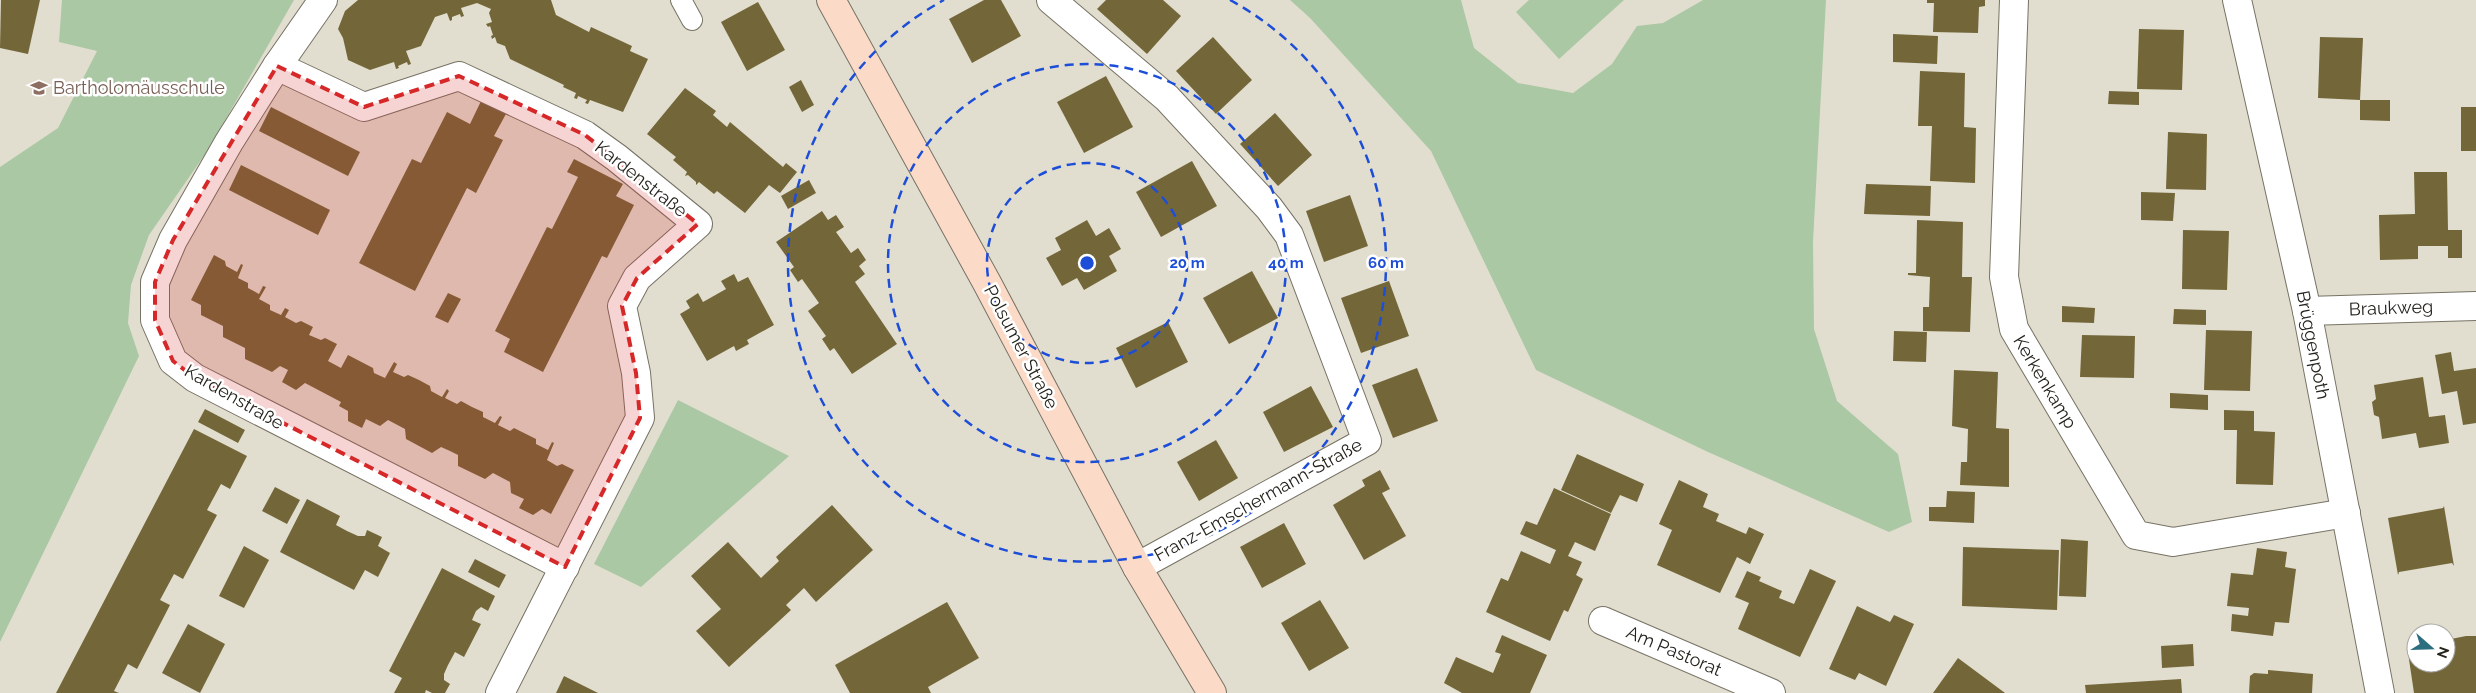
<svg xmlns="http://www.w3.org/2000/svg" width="2476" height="693" font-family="Raleway,sans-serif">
	<rect width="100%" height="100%" fill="#e2decf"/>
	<!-- green -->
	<g fill="#abc8a5">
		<polygon points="62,0 294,0 208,150 149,235 131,285 128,323 139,356 0,642 0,167 58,128 97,51 59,42"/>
		<polygon points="1290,0 1461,0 1474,48 1518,83 1573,93 1612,64 1637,26 1663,23 1703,0 1826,0 1813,242 1814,329 1837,401 1898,454 1912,522 1889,532 1708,452 1536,370 1431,151 1310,18"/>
		<polygon points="1529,0 1624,0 1559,59 1516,12"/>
		<polygon points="678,400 789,456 641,587 594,564"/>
	</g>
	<!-- building -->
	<g fill="#73673a">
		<polygon points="1,0 40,0 28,54 0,48"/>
		<polygon points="358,0 551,0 556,15 589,32 591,27 632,46 630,51 648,59 623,112 590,100 588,104 585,103 587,100 578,96 577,99 574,98 576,93 563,87 564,85 510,59 505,46 497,43 495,37 492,39 491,36 493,35 490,26 488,27 486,24 492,22 489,13 491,9 477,3 461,8 464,16 461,17 460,14 452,17 452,20 450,21 447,13 435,17 421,46 406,51 411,64 408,65 407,62 398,66 399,68 396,69 394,62 370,70 348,60 343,38 338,29 345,11"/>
		<polygon points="984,0 1001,0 1021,36 972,63 949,19"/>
		<polygon points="1106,0 1163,0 1181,16 1147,54 1097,9"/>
		<polygon points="1927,0 1985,0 1985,6 1979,7 1978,33 1933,32 1934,3 1927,3"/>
		<polygon points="758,2 785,50 747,71 721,22"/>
		<polygon points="2139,29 2184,30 2182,90 2137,89"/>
		<polygon points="1893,34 1938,36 1937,64 1893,62"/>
		<polygon points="1213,37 1252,80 1216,114 1176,71"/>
		<polygon points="2320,37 2363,38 2360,100 2318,98"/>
		<polygon points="1920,71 1965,73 1964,127 1976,128 1975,183 1930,181 1932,126 1918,126"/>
		<polygon points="1106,76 1133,127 1084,153 1057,102"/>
		<polygon points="801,80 814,105 802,112 789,87"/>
		<polygon points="685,88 716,111 713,115 727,127 730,122 783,167 786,163 797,172 780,193 769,185 745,213 717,191 714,194 699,182 696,185 696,182 688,175 685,176 687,172 673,160 676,157 647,134"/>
		<polygon points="2109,91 2139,92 2139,105 2108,104"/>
		<polygon points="482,99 507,112 494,136 503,140 476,193 467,188 415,291 359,263 412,159 421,163 447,112 470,124"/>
		<polygon points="2360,100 2390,100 2390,121 2360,120"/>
		<polygon points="271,107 360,152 348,176 259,131"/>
		<rect x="2461" y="107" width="15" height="44"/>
		<polygon points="1275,113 1312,155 1278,186 1240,144"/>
		<polygon points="2168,132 2207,134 2206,190 2166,189"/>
		<polygon points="574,159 623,184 616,196 634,205 607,258 602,256 543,372 504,352 510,339 495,331 547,227 552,229 578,177 567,172"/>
		<polygon points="1192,161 1217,206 1161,237 1136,192"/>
		<polygon points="241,165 330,210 318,235 229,190"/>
		<polygon points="2414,172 2447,172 2448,230 2462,230 2462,258 2448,258 2448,246 2418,246 2418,259 2380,260 2379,215 2415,214"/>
		<polygon points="809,180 816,193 788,209 781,196"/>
		<polygon points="1866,184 1931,186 1930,216 1864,214"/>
		<polygon points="2141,192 2175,193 2173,221 2141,220"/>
		<polygon points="1350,195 1368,246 1324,262 1306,211"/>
		<polygon points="822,211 828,220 836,215 844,227 836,232 851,253 858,248 866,260 859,266 865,274 855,282 897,344 852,374 834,348 830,351 822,339 826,336 808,311 819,303 802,279 798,282 790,270 794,267 776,242"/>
		<polygon points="1087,220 1096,236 1109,228 1121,249 1109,256 1117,271 1084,290 1077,278 1062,286 1046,258 1061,250 1055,238"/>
		<polygon points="1917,220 1963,222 1962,277 1972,277 1970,332 1923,331 1923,307 1929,307 1930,277 1908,275 1908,273 1916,273"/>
		<polygon points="2183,230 2229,231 2227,290 2182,289"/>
		<polygon points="214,255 225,261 226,266 237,272 241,264 243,265 238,278 248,283 248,288 259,294 263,286 266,287 259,299 270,305 270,310 281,315 285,308 289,310 285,317 296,323 301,321 313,327 309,335 321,340 325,338 337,344 328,361 341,368 348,355 373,368 374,373 385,378 394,362 397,364 393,372 404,377 408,375 419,380 430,386 431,391 442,397 447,389 449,391 445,398 457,404 461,401 472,407 483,412 483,417 495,423 500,416 502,417 498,425 510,431 514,428 536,439 536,444 548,450 552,442 554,443 547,460 557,466 562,464 574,470 551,514 542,509 533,515 519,508 524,499 511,493 510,482 493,473 485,479 458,466 458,455 450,451 441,447 432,453 406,439 405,429 388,420 380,426 366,419 362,428 348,421 348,411 339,406 341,402 305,383 296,390 282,382 288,370 280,366 272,372 245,359 245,348 223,337 223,326 201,315 201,305 191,300"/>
		<polygon points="1252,271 1278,318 1229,344 1203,298"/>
		<polygon points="734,274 738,282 748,277 774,325 747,340 749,344 736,351 734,346 707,361 680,314 690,308 686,301 698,293 703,302 726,289 721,281"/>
		<polygon points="1389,281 1409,336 1361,353 1341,298"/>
		<polygon points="448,293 461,299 448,323 435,317"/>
		<polygon points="2062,306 2095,308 2094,323 2062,322"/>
		<polygon points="2174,309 2206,310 2206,325 2173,324"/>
		<polygon points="1168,322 1188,362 1136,388 1116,348"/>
		<polygon points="2206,330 2252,331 2250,391 2204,390"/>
		<polygon points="1894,331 1927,332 1926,362 1893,361"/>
		<polygon points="2082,335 2135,336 2134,378 2080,377"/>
		<polygon points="2451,352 2454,371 2476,368 2476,423 2463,425 2457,391 2442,394 2435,355"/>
		<polygon points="1417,368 1438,421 1393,438 1372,385"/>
		<polygon points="1954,370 1998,372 1996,428 2009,429 2009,487 1960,485 1961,462 1967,462 1968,429 1952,426"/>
		<polygon points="2423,377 2429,417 2445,415 2449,443 2419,448 2416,433 2382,439 2379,417 2374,415 2372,402 2376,399 2374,385"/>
		<polygon points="1311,386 1333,427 1284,452 1263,412"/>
		<polygon points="2170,393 2208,395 2208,410 2170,408"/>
		<polygon points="205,409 245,430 238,443 198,422"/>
		<polygon points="2224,410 2254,411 2254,431 2275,432 2273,485 2236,484 2237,430 2224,430"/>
		<polygon points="194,429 247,456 230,489 221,484 207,510 217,515 183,579 174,574 160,600 170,605 137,669 128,664 114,691 119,693 56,693"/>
		<polygon points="1216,440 1238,478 1199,501 1177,462"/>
		<polygon points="1577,454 1644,484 1637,502 1620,495 1611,513 1561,490"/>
		<polygon points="1380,470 1390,489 1382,493 1406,536 1364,560 1333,505 1365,486 1362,480"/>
		<polygon points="1679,480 1708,494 1703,507 1719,514 1716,521 1746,534 1749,527 1764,534 1750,564 1737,557 1720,593 1657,565 1672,530 1659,524"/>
		<polygon points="275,487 300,500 287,524 262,511"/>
		<polygon points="1554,488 1611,514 1595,551 1575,542 1568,556 1582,562 1576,575 1583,579 1568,612 1564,610 1550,641 1486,612 1501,578 1508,581 1521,551 1550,564 1556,550 1520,534 1526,521 1537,525"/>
		<polygon points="1947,491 1975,492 1974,523 1929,521 1929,507 1946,507"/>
		<polygon points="307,499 340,516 336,525 347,531 358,536 365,536 367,530 382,537 378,546 390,553 378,577 365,570 354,590 280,552"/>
		<polygon points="832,505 873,550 816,602 804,588 786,605 791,610 729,667 696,631 721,609 691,576 728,542 761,578 779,561 776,557"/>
		<polygon points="2444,506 2454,566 2452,563 2399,572 2398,575 2388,518 2443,508"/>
		<polygon points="1284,523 1306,564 1262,588 1240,547"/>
		<polygon points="2061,539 2088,541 2086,597 2059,596"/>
		<polygon points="244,546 269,560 244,608 219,596"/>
		<polygon points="1963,547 2059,550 2057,610 1962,606"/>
		<polygon points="2257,548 2287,552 2285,567 2296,569 2289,623 2275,622 2273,636 2231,631 2232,614 2248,616 2249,608 2227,606 2231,573 2253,575"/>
		<polygon points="475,559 506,575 499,588 468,572"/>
		<polygon points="442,568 495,596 488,611 481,607 476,611 472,620 481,624 464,657 455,652 448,665 444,674 444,680 450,684 445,693 432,693 426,690 425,693 394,693 402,678 389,671"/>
		<polygon points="1810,569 1836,581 1800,657 1738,629 1749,603 1735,597 1747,571 1761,577 1759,581 1782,591 1779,598 1794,604"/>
		<polygon points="1320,600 1349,648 1309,671 1281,623"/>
		<polygon points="947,602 979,658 928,687 931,693 850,693 835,665"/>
		<polygon points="1857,606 1890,622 1894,615 1914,624 1886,686 1859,673 1855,680 1829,669"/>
		<polygon points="188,624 225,644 200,693 162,673"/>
		<polygon points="1502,635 1547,655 1530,693 1462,693 1444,683 1456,657 1493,673 1501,654 1495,652"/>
		<polygon points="2466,636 2476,636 2476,693 2414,693 2407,646 2416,645 2416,663 2446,663 2446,640"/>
		<polygon points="2193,644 2194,666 2162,668 2161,646"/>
		<polygon points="1958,658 2005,693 1933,693"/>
		<polygon points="2268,670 2313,674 2312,693 2249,693 2250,676 2254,673 2268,674"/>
		<polygon points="564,676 598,693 556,693"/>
		<polygon points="2181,679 2182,693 2086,693 2085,685"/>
	</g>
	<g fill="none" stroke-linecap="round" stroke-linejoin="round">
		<!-- service casing -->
		<g stroke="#767265" stroke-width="22">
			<polyline id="service" points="681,0 692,20"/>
		</g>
		<!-- minor casing -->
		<g stroke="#767265" stroke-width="30">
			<g id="minor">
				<polyline points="323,0 277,66 229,142 173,240 155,282 155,320 173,361 195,378 565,567"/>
				<polyline points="1051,0 1167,98 1269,208 1289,235 1367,441 1137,567"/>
				<polyline points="2014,0 2004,277 2014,329 2136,535 2173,542 2346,513"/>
				<polyline points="2237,0 2307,311 2380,693"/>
				<polyline points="277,66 364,107 459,76 585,135 617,158 698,224 637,278 622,306 636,373 640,418 500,693"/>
				<polyline points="2307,311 2476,306"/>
				<polyline points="1603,621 1771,693"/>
			</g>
		</g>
		<!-- secondary casing -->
		<g stroke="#767265" stroke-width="30">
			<polyline id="secondary" points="831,0 987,283 1137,567 1212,693"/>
		</g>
		<!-- service -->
		<use href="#service" stroke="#fff" stroke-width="20"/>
		<!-- minor -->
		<use href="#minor" stroke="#fff" stroke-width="28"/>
		<!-- secondary -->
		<use href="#secondary" stroke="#fbdac7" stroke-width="28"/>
	</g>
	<!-- marked area -->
	<path fill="#d62828" fill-opacity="0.2" stroke="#d62828" stroke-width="4" stroke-dasharray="10 6" stroke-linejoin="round" d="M277 66 364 107 459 76 585 135 698 224 637 278 622 306 636 373 640 418 565 567 195 378 173 361 155 320V282L173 240Z"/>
	<!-- distance rings -->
	<g fill="none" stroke="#1d4ed8" stroke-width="2.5" stroke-dasharray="9 6">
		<circle cx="1087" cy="263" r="100"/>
		<circle cx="1087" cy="263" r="199"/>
		<path d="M1230 0A299 299 0 1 1 944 0"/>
	</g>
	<!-- icons -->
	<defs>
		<g id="school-bare" transform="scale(1.35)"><path d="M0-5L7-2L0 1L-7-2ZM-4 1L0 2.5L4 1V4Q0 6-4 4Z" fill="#8d6e63" stroke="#fff" stroke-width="2.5" paint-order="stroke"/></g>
	</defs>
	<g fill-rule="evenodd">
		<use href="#school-bare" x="39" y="88"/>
	</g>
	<g text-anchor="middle" stroke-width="5" stroke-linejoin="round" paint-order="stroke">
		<!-- education labels -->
		<g font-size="18" fill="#785e54" stroke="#fff" text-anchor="start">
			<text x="53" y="94">Bartholomäusschule</text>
		</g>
		<!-- street labels -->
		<g font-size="18" fill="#24231d" stroke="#fff">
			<text transform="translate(641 179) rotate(38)" y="6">Kardenstraße</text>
			<text transform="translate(2391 308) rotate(-2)" y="6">Braukweg</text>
			<text transform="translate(2313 345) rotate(79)" y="6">Brüggenpoth</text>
			<text transform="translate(1021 347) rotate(62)" y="6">Polsumer Straße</text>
			<text transform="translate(2045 382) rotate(59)" y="6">Kerkenkamp</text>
			<text transform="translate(234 397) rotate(30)" y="6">Kardenstraße</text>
			<text transform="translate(1258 500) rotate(-29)" y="6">Franz-Emschermann-Straße</text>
			<text transform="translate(1674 651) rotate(23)" y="6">Am Pastorat</text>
		</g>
	</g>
	<circle cx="1087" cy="263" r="8" fill="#1d4ed8" stroke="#fff" stroke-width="2.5"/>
	<g font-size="15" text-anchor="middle" font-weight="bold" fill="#1d4ed8" stroke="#fff" stroke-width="5" stroke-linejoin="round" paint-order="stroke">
		<text x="1187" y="268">20 m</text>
		<text x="1286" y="268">40 m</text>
		<text x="1386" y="268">60 m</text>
	</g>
	<!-- north arrow -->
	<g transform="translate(2431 648) rotate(110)"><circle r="24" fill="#ffffff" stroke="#a7a7a5"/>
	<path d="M0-4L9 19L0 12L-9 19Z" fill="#2b6e80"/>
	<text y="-8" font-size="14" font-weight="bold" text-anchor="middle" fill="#24231d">N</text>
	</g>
</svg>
